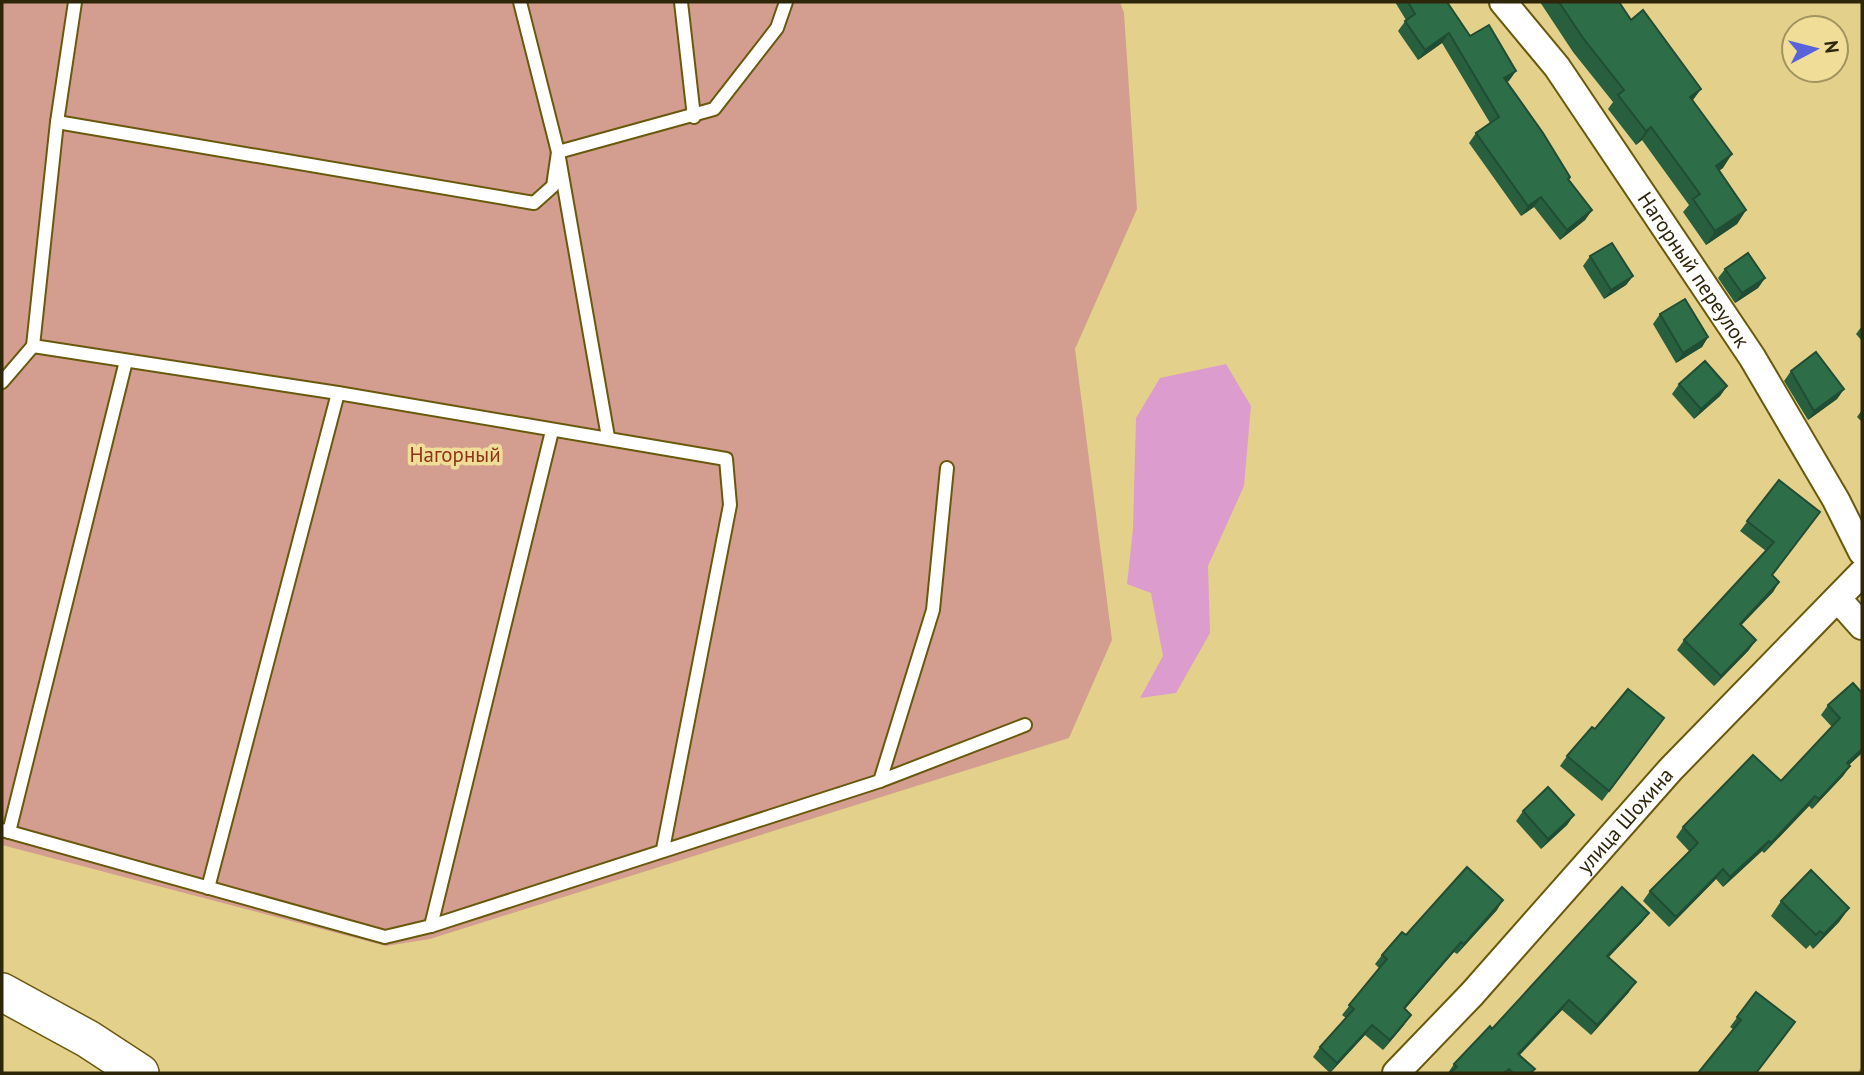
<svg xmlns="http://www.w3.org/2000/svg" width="1864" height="1075" font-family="'PT Sans',sans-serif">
	<rect width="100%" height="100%" fill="#e3d18b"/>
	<!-- green -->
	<polygon fill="#d39e8f" points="2,2 1120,2 1124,13 1137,209 1075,349 1112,640 1069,738 430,939 386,946 2,845"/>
	<!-- water -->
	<polygon fill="#dc9ccd" points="1226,364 1251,406 1244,486 1208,566 1210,633 1176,693 1140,698 1163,656 1151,593 1127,584 1133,529 1136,418 1160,378"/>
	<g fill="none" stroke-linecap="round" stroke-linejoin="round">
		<!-- lane casing -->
		<g stroke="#69590c" stroke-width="16">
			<g id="lane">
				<polyline points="75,2 57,122 33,346 338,393 726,459 730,505 663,849"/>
				<polyline points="520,2 558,152 608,437"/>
				<polyline points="681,2 694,117"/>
				<polyline points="57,122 534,203 553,186 558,152 714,109 777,28 786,2"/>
				<polyline points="2,382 33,346"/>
				<polyline points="880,781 933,610 947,468"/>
				<polyline points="2,830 385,937 431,926 880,781 1025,725"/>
				<polyline points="9,832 126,361"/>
				<polyline points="208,888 338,393"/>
				<polyline points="431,926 552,431"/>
			</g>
		</g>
		<!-- street casing -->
		<g stroke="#69590c" stroke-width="30">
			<g id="street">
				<path id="s1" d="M1503 2 1557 67 1752 357 1836 500 1862 552"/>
				<polyline points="1838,599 1862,626"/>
				<path id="s2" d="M1396 1073 1472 994 1671 769 1862 573"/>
			</g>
		</g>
		<!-- secondary casing -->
		<g stroke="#69590c" stroke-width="40">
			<polyline id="secondary" points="2,992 88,1039 140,1073"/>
		</g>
		<!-- path -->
		<polyline stroke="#ab9d63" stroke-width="4.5" stroke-dasharray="3.5 5" stroke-linecap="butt" points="1860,1073 1862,1070"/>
		<!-- lane -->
		<use href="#lane" stroke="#fff" stroke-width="12"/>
		<!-- street -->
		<use href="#street" stroke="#fff" stroke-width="26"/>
		<!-- secondary -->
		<use href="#secondary" stroke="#fff" stroke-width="37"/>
	</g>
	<!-- wall -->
	<g fill="#275f3f">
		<polygon points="1395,2 1447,2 1470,36 1516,71 1507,82 1570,177 1569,180 1592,210 1585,220 1560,240 1534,207 1521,216 1469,143 1476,133 1490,123 1442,43 1418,60 1398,31 1406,20"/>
		<polygon points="1540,2 1619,2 1631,20 1701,89 1693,100 1723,168 1719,170 1746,210 1737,224 1706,245 1683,212 1689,205 1642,140 1636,145 1608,109 1613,102 1573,52"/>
		<polygon points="1590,256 1633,276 1626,285 1604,299 1583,266"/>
		<polygon points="1725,269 1765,278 1758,288 1735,303 1718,278"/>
		<polygon points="1660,314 1708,337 1702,347 1676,363 1653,324"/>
		<polygon points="1862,326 1862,341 1856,334"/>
		<polygon points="1791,371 1844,389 1837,399 1808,420 1784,381"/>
		<polygon points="1679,384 1727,386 1720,396 1694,419 1672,394"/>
		<polygon points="1862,410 1862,422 1857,417"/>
		<polygon points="1779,480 1772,575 1779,582 1773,592 1741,625 1749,650 1714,686 1677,650 1684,640 1766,551 1740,531"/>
		<polygon points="1853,683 1862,753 1849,765 1850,766 1843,776 1812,809 1809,806 1764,853 1762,851 1723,887 1716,879 1669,927 1643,901 1650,891 1689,851 1676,837 1683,827 1781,781 1832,727 1821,715 1828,705"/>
		<polygon points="1664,718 1602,801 1560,766 1567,756 1595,729"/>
		<polygon points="1523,811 1574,815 1567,825 1541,849 1516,821"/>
		<polygon points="1781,901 1849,908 1839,922 1813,949 1810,945 1806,949 1771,916"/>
		<polygon points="1497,910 1457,954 1454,952 1405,1009 1404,1025 1383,1050 1365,1035 1330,1073 1313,1057 1320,1047 1346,1018 1342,1015 1379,968 1375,964 1382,955 1406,935"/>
		<polygon points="1649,913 1642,922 1609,957 1629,992 1591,1035 1562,1010 1520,1055 1535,1069 1531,1073 1448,1073 1454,1064 1492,1029"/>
		<polygon points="1756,992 1795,1022 1733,1029 1730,1027"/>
	</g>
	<!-- shaded-wall -->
	<g fill="#204d33">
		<polygon points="1449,33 1442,43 1418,60 1425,50"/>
		<polygon points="1516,71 1509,81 1497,88 1504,78"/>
		<polygon points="1701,89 1691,102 1690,97"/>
		<polygon points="1651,127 1642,140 1636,145 1646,131"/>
		<polygon points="1732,154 1723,168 1707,180 1716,166"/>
		<polygon points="1541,197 1534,207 1521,216 1528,206"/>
		<polygon points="1592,210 1585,220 1560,240 1567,230"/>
		<polygon points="1746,210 1737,224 1706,245 1715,231"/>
		<polygon points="1633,276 1626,285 1604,299 1611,290"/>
		<polygon points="1765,278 1758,288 1735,303 1742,293"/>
		<polygon points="1708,337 1702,347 1676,363 1683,353"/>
		<polygon points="1727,386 1720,396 1694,419 1701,409"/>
		<polygon points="1844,389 1837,399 1808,420 1814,411"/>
		<polygon points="1779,582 1773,592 1733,634 1740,624"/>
		<polygon points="1756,640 1749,650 1714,686 1721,676"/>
		<polygon points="1862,749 1862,753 1840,773 1847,763"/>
		<polygon points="1850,766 1843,776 1812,809 1819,799"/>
		<polygon points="1815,796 1809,806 1764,853 1771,843"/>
		<polygon points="1574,815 1567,825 1541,849 1548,839"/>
		<polygon points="1769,841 1762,851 1723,887 1730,877"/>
		<polygon points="1723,869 1716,879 1669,927 1676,917"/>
		<polygon points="1503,900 1497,910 1457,954 1464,944"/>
		<polygon points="1849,908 1839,922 1813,949 1824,934"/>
		<polygon points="1649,913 1642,922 1600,966 1607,956"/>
		<polygon points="1461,942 1454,952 1397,1018 1404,1008"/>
		<polygon points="1636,982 1629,992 1591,1035 1597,1025"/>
		<polygon points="1569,1000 1562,1010 1511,1063 1518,1054"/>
		<polygon points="1411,1015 1404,1025 1383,1050 1390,1040"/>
		<polygon points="1372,1025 1365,1035 1330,1073 1337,1063"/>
	</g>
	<!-- building -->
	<g fill="#2d6e49" stroke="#204d33" stroke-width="2">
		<polygon points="1408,2 1447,2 1470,36 1489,25 1516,71 1504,78 1543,133 1570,177 1568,179 1592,210 1567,230 1541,197 1528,206 1476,133 1499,117 1449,33 1425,50 1405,21 1415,14"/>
		<polygon points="1559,2 1619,2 1631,20 1643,10 1701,89 1690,97 1732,154 1716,166 1746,210 1715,231 1693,199 1700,194 1651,127 1646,131 1618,95 1624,90 1583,38"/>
		<polygon points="1612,243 1633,276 1611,290 1590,256"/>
		<polygon points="1748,253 1765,278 1742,293 1725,269"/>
		<polygon points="1685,299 1708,337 1683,353 1660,314"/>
		<polygon points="1816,352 1844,389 1814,411 1791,371"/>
		<polygon points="1705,361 1727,386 1701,409 1679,384"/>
		<polygon points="1779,480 1820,512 1772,575 1779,582 1740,624 1756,640 1721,676 1684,640 1774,542 1747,521"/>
		<polygon points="1853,683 1862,693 1862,749 1847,763 1850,766 1819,799 1815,796 1771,843 1769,841 1730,877 1723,869 1676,917 1650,891 1698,843 1683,827 1753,755 1781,781 1840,718 1828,705"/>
		<polygon points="1628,689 1664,718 1609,791 1567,756 1592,727 1595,729"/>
		<polygon points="1548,787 1574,815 1548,839 1523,811"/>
		<polygon points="1467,867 1503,900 1464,944 1461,942 1404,1008 1411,1015 1390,1040 1372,1025 1337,1063 1320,1047 1354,1009 1349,1005 1387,959 1382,955 1402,932 1406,935"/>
		<polygon points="1811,870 1849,908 1824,934 1820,931 1816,935 1781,901"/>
		<polygon points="1622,887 1649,913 1607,956 1636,982 1597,1025 1569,1000 1518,1054 1535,1069 1530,1073 1513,1073 1509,1069 1504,1073 1449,1073 1457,1067 1454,1064 1490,1026 1492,1029"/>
		<polygon points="1756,992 1795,1022 1756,1073 1698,1073 1741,1020 1737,1017"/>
	</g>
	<g text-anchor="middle" stroke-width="7" stroke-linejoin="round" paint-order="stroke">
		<!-- street labels -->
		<g font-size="21" fill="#2d2609" stroke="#f0de98">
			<text dy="7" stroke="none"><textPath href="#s1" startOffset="329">Нагорный переулок</textPath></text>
			<text dy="7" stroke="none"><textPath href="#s2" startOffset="341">улица Шохина</textPath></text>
		</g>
		<!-- park labels -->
		<g font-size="21" fill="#8f341c" stroke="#f0de98">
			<text x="455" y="462">Нагорный</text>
		</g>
	</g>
	<!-- border -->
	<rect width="1864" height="1075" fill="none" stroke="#2d2609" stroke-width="7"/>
	<!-- north arrow -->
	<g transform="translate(1815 49) rotate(83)"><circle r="33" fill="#f0de98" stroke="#a2945f" stroke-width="2"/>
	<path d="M0-5L12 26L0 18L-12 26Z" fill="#5862d9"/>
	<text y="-10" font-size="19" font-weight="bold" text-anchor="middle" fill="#2d2609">N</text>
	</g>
</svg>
